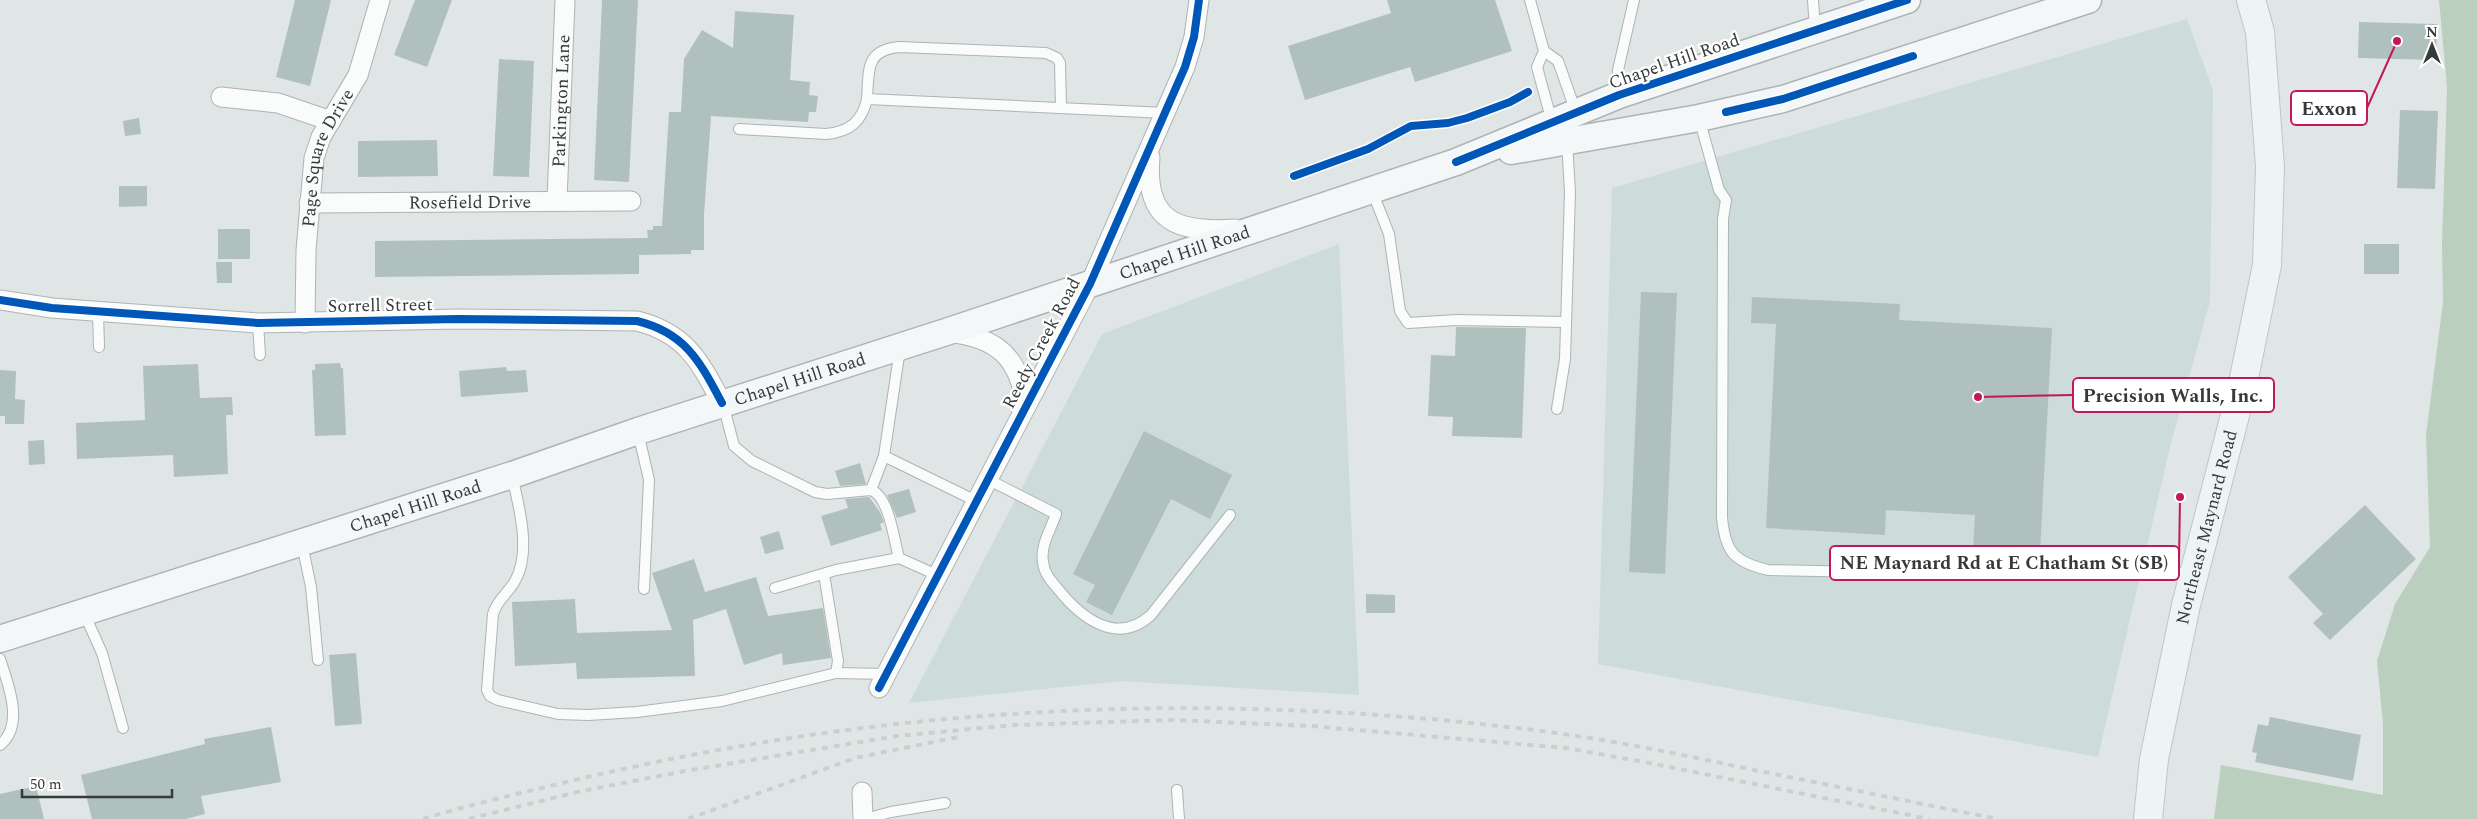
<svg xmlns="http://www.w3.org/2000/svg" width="2477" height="819" font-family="Spectral,serif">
	<rect width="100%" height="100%" fill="#e0e6e6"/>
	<!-- built -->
	<g fill="#cedbdb">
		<polygon points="2187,19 2213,90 2210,301 2170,447 2098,757 1598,664 1612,188"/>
		<polygon points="1339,244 1359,695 1121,681 909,703 1102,334"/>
	</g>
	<!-- green -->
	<polygon fill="#bbcfbe" points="2439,0 2477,0 2477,819 2214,819 2221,765 2383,795 2383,724 2377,661 2395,604 2430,547 2426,435 2443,302 2442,243 2447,88"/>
	<!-- building -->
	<g fill="#b0c1bd">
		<polygon points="295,0 331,0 310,86 276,77"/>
		<polygon points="415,0 452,0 427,67 394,55"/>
		<polygon points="602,0 638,0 629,182 594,180"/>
		<polygon points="1387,0 1495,0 1512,51 1415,82 1410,67 1305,100 1288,46 1391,13"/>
		<polygon points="735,11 794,15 790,80 810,82 809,95 818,96 816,112 809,112 808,122 711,116 704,214 704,250 691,250 691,254 639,255 639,274 375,277 375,241 648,238 647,230 653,230 653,226 662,226 669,112 681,112 684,59 702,30 733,48"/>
		<polygon points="2359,22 2437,24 2436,60 2358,58"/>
		<polygon points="499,59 534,61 529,177 493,176"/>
		<polygon points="2400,110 2438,111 2435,189 2397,188"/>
		<polygon points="139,118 141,134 125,136 123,121"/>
		<polygon points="437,140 438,176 358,177 358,141"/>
		<polygon points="119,186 147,186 147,206 119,207"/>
		<rect x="218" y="229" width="32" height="30"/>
		<rect x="2364" y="244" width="35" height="30"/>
		<polygon points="216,262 232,262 232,283 217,283"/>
		<polygon points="1641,292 1677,293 1665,574 1629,572"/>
		<polygon points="1752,297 1900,304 1899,320 2052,328 2040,552 1973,549 1975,515 1886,510 1885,535 1766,528 1776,324 1751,323"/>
		<polygon points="1456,327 1526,328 1522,438 1452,436 1453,417 1428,416 1431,355 1455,356"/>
		<polygon points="340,363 341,368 343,368 346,435 315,436 312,370 315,370 315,364"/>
		<polygon points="198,364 200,398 232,397 233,415 226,415 228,474 174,477 173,455 77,459 76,423 145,420 143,366"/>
		<polygon points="506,367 507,371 526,370 528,392 461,397 459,371"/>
		<polygon points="0,370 16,371 15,399 25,400 24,424 5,424 5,416 0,416"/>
		<polygon points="1144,431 1232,475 1210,519 1171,499 1112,615 1086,602 1095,585 1073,574"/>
		<polygon points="44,440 45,464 29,465 28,441"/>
		<polygon points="860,463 866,484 840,486 835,471"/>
		<polygon points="909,489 916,512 897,518 887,495"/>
		<polygon points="869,497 880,512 884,522 880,524 882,530 831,546 821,516 848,508 845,499"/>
		<polygon points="2365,505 2416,559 2330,640 2313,623 2323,614 2288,577"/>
		<polygon points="779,531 784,549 765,554 760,537"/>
		<polygon points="694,559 705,592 756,577 768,616 823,608 831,658 783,665 782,653 744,665 726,609 693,620 695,676 577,679 576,663 515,666 512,602 575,599 577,633 672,630 652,573"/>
		<polygon points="1366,594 1395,595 1395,613 1366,613"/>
		<polygon points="356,653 362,724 335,726 329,655"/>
		<polygon points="2270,717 2361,735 2353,781 2255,762 2257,753 2252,752 2258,724 2268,726"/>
		<polygon points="271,727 281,782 201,796 205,814 186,819 92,819 81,775 205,744 204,739"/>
		<polygon points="36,786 44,819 0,819 0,794"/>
	</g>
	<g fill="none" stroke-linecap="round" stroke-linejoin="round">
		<!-- lane casing -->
		<g stroke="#aeb3b3" stroke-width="12">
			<g id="lane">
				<polyline points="1530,0 1544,51 1558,61 1576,112"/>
				<polyline points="1813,0 1815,29"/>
				<polyline points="1544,51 1537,67 1552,122"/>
				<polyline points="1619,94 1618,70 1634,0"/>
				<path d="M1061 107 1060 63 1057 58 1046 53 899 47C865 50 869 71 867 99L1166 113"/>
				<path d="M1699 118 1719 190 1726 200 1723 219 1722 517C1725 552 1734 562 1768 570L2034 575 2053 572 2075 557 2135 559 2192 577"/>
				<path d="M739 129 826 134C849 132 862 122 867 99"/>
				<polyline points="1372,191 1389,234 1400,311 1408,323 1457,320 1566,322"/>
				<polyline points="98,312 99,347"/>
				<polyline points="258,323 260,355"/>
				<polyline points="900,349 884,456 976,501"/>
				<path d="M723 404 734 446 752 461 815 492 827 494 871 490C889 496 894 540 899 558"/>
				<polyline points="1557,409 1565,359 1570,192 1567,141"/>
				<polyline points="638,432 649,480 644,589"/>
				<path d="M512 476C519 506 531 551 516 579 510 592 497 599 493 614L487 690 490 696 498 700 558 714 588 715 637 712 722 701 836 673 838 661 824 574"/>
				<path d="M987 479 1056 514C1051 529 1040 546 1043 562 1044 573 1051 581 1058 589 1081 618 1117 646 1151 615L1230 515"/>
				<polyline points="871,490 884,456"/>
				<polyline points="302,544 311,587 318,660"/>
				<polyline points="775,588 836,570 899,558 937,575"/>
				<polyline points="84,613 102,653 123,728"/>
				<path d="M0 659C8 684 25 725 0 745"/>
				<polyline points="836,673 886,674"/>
				<polyline points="1177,790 1179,819"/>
				<polyline points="865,819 891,812 945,803"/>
			</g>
		</g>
		<!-- street casing -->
		<g stroke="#aeb3b3" stroke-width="21">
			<g id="street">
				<polyline points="221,97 278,103 331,121"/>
				<path d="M1150 157C1144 222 1178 233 1235 229"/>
				<path id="s1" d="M557 201 565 0"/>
				<path id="s2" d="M309 203 631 201"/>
				<path d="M0 300 52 308 258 323 458 319 637 321C686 333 700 362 722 403"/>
				<path id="s3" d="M305 323 306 250 314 158 321 137 358 75 380 0"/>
				<path d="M949 332C998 338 1019 357 1026 406"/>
				<polyline points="879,688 1090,284 1185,67 1194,37 1199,0"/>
				<polyline points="862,792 863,819"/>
			</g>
		</g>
		<!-- secondary casing -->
		<g stroke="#aeb3b3" stroke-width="29">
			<g id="secondary">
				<polyline points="1511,151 1699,118 1783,99 2088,0"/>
				<path id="s4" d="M0 639 512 475 638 431 946 332 1456 162 1619 95 1907 0"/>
			</g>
		</g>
		<!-- primary casing -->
		<g stroke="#c0c4c4" stroke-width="30">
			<g id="primary">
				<path id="s5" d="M2148 819 2154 759 2186 605 2242 388 2267 265 2270 167 2260 32 2251 0"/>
			</g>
		</g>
		<!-- lane -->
		<use href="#lane" stroke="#fafbfb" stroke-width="10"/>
		<!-- street -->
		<use href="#street" stroke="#fafbfb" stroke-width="19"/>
		<!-- secondary -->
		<use href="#secondary" stroke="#f4f7f8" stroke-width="26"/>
		<!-- primary -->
		<use href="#primary" stroke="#eef3f4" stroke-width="28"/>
		<!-- rail -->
		<g stroke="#cdcfcf" stroke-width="4" stroke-dasharray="6 6" stroke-linecap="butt">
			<path d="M423 819C472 804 521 793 571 781 888 705 1202 690 1525 729 1603 738 1678 754 1754 770 1835 786 1916 803 1998 819"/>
			<polyline points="469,819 577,792 685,771 897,736 1014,725 1173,720 1311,726 1566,748 1639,761 1929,819"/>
			<polyline points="688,819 855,758 963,736"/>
		</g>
		<!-- cycleway casing -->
		<g stroke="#fff" stroke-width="11">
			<g id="cycleway">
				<polyline points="1726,112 1783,99 1913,56"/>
				<polyline points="1456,162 1619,95 1907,0"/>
				<polyline points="1294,176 1368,149 1411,126 1448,123 1467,118 1510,102 1528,92"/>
				<path d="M0 300 52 308 258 323 458 319 637 321C686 333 700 362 722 403"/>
				<polyline points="879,688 1090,284 1185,67 1194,37 1199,0"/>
			</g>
		</g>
		<!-- cycleway -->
		<use href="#cycleway" stroke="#0057b8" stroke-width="8"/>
	</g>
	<g text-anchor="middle" stroke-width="4.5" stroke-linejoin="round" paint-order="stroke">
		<!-- street labels -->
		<g font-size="18" fill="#363a3a" stroke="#fff">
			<text transform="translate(1674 61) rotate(-19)" y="6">Chapel Hill Road</text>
			<text dy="6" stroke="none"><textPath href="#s1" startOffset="100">Parkington Lane</textPath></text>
			<text dy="6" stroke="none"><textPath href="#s3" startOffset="169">Page Square Drive</textPath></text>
			<text dy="6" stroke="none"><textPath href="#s2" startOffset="161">Rosefield Drive</textPath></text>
			<text dy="6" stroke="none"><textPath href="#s4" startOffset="1246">Chapel Hill Road</textPath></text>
			<text transform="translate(380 305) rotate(-1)" y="6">Sorrell Street</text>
			<text transform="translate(1041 343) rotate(-62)" y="6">Reedy Creek Road</text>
			<text dy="6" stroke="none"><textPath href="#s4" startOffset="841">Chapel Hill Road</textPath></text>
			<text dy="6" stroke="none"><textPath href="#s4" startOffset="436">Chapel Hill Road</textPath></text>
			<text dy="6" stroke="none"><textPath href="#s5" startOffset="298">Northeast Maynard Road</textPath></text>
		</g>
	</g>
	<!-- callouts -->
	<path fill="none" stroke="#c2185b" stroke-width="2" d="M2397 41L2367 108M1978 397L2073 395M2180 497L2179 563"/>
	<g fill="#c2185b" stroke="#fff" stroke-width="2">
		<circle cx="2397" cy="41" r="5"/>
		<circle cx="1978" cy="397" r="5"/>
		<circle cx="2180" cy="497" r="5"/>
	</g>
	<g fill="#fff" stroke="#c2185b" stroke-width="2">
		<rect x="2291" y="91" width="76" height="34" rx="5"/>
		<rect x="2073" y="378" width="201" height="34" rx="5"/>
		<rect x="1830" y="546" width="349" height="34" rx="5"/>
	</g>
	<g font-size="19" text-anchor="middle" font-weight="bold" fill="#363a3a">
		<text x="2329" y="115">Exxon</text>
		<text x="2173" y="402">Precision Walls, Inc.</text>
		<text x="2004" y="569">NE Maynard Rd at E Chatham St (SB)</text>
	</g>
	<!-- north arrow -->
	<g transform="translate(2432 45)" stroke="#ffffff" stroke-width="4" paint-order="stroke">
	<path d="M0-4L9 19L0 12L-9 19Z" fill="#363a3a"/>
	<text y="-8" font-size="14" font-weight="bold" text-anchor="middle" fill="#363a3a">N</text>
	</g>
	<!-- scale -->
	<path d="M22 789v8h150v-8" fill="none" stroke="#363a3a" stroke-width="2.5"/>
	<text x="30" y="789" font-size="15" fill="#363a3a" stroke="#ffffff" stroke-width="4" paint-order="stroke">50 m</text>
</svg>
